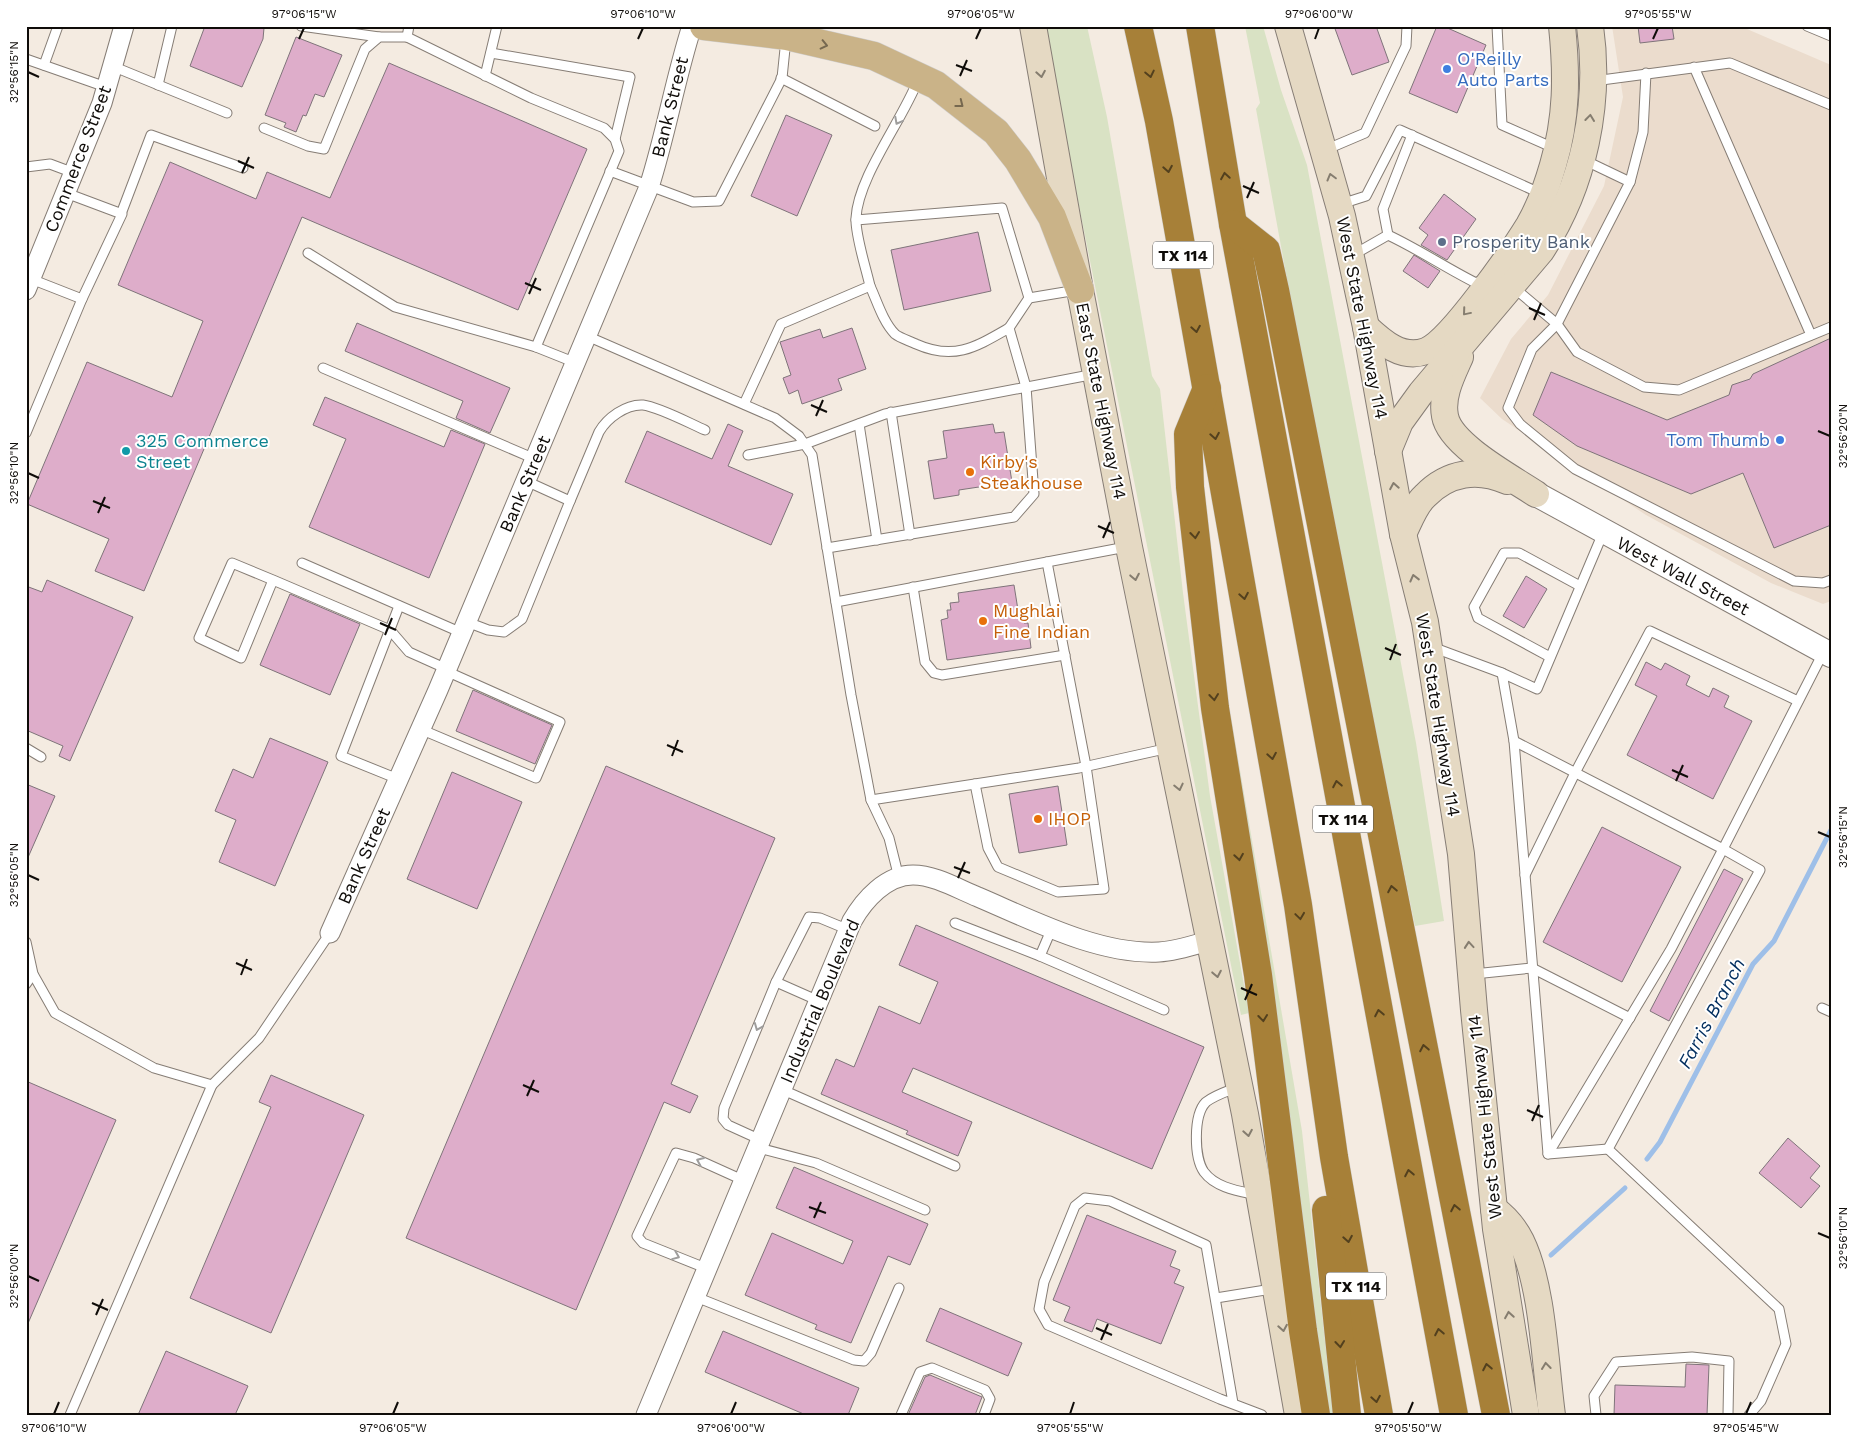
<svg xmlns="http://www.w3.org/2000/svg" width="1857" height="1441" font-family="'Work Sans',sans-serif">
	<rect width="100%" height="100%" fill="#f4ebe1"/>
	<!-- built -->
	<polygon fill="#ebdccd" points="1612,26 1740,26 1831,65 1831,601 1823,604 1771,583 1646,515 1502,419 1480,398 1511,339 1548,295 1604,186 1623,97"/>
	<!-- green -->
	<g fill="#d9e2c4">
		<polygon points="1043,26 1087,26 1107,117 1152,376 1160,389 1183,593 1210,796 1249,1013 1241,1015"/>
		<polygon points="1245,26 1263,26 1281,90 1307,165 1416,743 1444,921 1415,926 1313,422 1256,109 1260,103"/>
		<polygon points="1231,718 1302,1131 1333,1415 1323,1415 1226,719"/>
	</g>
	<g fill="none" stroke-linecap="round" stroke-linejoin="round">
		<!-- stream -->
		<g stroke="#9ebfe8" stroke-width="5">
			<polyline points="1647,1159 1660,1142 1753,964 1774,941 1831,830"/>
			<polyline points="1551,1255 1625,1188"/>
		</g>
	</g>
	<!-- building -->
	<g fill="#deadca" stroke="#7f747a">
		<polygon points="205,26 264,28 263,39 242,87 190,66"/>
		<polygon points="1334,26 1376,26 1389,62 1352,75"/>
		<polygon points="1437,26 1443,26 1486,45 1457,113 1409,93"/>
		<polygon points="1638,26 1672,26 1674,39 1640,43"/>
		<polygon points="296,37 342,55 324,97 315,94 306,116 303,115 296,132 284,127 286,123 265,115"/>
		<polygon points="389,63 587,149 518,310 302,217 144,591 95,571 109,539 27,504 87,362 172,397 203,321 118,285 170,162 256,199 267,172 330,198"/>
		<polygon points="786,115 832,135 797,216 751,196"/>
		<polygon points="1444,194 1476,219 1447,260 1421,245 1428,235 1419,228"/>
		<polygon points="978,232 991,291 904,310 891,250"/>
		<polygon points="1414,255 1440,271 1428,288 1403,271"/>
		<polygon points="357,323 510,388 490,433 456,418 463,401 345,351"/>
		<polygon points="852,328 866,369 838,379 842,390 802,404 798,390 789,394 783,378 791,375 780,342 820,329 823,338"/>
		<polygon points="1831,338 1831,525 1774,548 1743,473 1691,494 1577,446 1533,415 1551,372 1667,420 1729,395 1732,385 1750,379 1753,374"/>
		<polygon points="325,397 444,447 451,430 485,444 429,578 309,527 346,439 313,425"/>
		<polygon points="728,424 743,431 728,466 793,494 771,545 625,482 647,431 712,459"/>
		<polygon points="993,424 995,433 1004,432 1012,482 959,490 959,495 934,499 928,461 947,458 943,431"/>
		<polygon points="1526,576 1547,589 1524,628 1503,616"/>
		<polygon points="47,580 133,617 70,761 59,756 63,746 26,730 26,586 42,592"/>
		<polygon points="1014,585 1018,610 1022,609 1024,623 1028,623 1031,648 947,660 941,620 948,618 947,610 951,610 950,603 959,602 958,593"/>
		<polygon points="290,594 360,624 330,695 260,665"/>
		<polygon points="1646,662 1661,670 1665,663 1690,676 1686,685 1709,697 1713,688 1729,696 1724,707 1752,721 1713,799 1627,755 1657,696 1635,685"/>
		<polygon points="473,690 552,725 535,764 456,731"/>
		<polygon points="270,738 328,762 275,886 219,862 236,820 215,811 233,769 253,778"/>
		<polygon points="606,766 775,838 671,1084 698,1096 690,1113 664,1102 576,1310 406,1238"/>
		<polygon points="452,772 522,802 477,909 407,879"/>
		<polygon points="26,784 55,796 26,862"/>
		<polygon points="1058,786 1067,845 1019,853 1009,794"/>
		<polygon points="1602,827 1681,867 1622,982 1543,942"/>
		<polygon points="1724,869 1743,879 1669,1021 1650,1011"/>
		<polygon points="916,925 1204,1047 1152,1169 913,1068 902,1092 972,1122 958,1156 906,1134 908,1131 821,1094 836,1059 854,1067 879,1006 920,1024 938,982 899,965"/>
		<polygon points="271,1075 364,1115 271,1333 190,1298 271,1107 259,1102"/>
		<polygon points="26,1081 116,1120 26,1328"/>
		<polygon points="1788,1138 1820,1166 1810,1178 1820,1186 1801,1208 1759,1173"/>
		<polygon points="794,1167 928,1224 910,1265 888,1256 851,1343 815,1329 817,1325 745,1295 772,1233 843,1264 853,1241 776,1208"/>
		<polygon points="1087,1215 1176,1251 1170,1266 1180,1270 1174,1283 1184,1287 1161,1344 1097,1319 1092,1332 1064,1321 1070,1307 1053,1300"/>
		<polygon points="940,1308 1022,1343 1008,1376 926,1341"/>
		<polygon points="723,1331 859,1388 848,1415 806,1415 705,1372"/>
		<polygon points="166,1351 248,1386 235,1415 138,1415"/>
		<polygon points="1686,1364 1709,1365 1707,1415 1614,1415 1615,1385 1685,1387"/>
		<polygon points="930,1375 982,1397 975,1415 908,1415 925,1377"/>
	</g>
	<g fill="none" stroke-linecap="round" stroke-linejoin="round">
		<!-- service casing -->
		<g stroke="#867d75" stroke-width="11">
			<g id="service">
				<polyline points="301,26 379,37"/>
				<polyline points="409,26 407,37 531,98 604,128 615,139 619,151 536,347"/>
				<polyline points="1497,26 1502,125 1556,149"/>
				<polyline points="1807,26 1831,36"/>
				<polyline points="491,53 630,77 615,139"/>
				<polyline points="26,59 106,87"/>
				<polyline points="44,65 58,26"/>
				<polyline points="112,66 227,113"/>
				<polyline points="1694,67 1811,335"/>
				<polyline points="485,76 497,26"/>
				<polyline points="781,78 875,126"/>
				<polyline points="1594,81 1730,63 1831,105"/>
				<polyline points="158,85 172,26"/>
				<polyline points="264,128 308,146 324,149 365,49 379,37 407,37"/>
				<polyline points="1325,150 1365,133 1406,46 1407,26"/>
				<polyline points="1584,160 1630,182 1557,324 1532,349 1508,408 1520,424 1575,469 1794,581 1823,583 1831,580"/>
				<polyline points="26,167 50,164 74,173"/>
				<polyline points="610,171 693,202 719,201 782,78 786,39"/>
				<polyline points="1630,182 1643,132 1646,73"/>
				<polyline points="1341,204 1366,196 1400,130 1542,194"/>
				<polyline points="121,214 151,135 243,168"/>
				<polyline points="856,220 1002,208 1029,298 1077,290"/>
				<path d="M1388 235C1418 249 1446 268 1476 283L1484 279"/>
				<polyline points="308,253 395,307 536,347 576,363"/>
				<polyline points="1353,255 1388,235 1383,209 1412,135"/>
				<polyline points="31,279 82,299 122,214 66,193"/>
				<polyline points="1513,287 1557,324 1577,352 1644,387 1679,390 1831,327"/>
				<polyline points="1009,328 1029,298"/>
				<polyline points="587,336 775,418 799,436 812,455 851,695 871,800 889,838 899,878"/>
				<polyline points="323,368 535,459"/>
				<path d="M744 404 781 324 870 286C866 268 855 235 856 218 858 177 902 121 918 80"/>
				<polyline points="891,412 910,535"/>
				<polyline points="859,424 877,540"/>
				<polyline points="26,433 82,299"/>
				<polyline points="748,455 805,444 885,414 1095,374"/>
				<path d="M526 481 570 501 599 432C607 418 626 404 643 405 659 407 689 423 705 430"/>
				<path d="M827 548 1014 517 1034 494 1026 387 1009 328C976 347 954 361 916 344 910 341 900 338 895 334 883 322 877 301 870 286"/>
				<polyline points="302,563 462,633"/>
				<polyline points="273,580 232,563 199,638 241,658 273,580 390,630 409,652 447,669"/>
				<polyline points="913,587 925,662 934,673 942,675 1065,655"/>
				<polyline points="836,602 1126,547"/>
				<polyline points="467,622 488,630 504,632 522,619 570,501"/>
				<polyline points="1432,647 1502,673"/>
				<polyline points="1550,657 1478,618 1474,607 1504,553 1519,553 1580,586"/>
				<polyline points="420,729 536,778 560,722 446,671"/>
				<polyline points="1514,741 1548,1154 1608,1149"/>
				<polyline points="26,748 41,757"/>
				<polyline points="398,779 341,756 399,606"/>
				<polyline points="975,784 988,848 998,867 1058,892 1104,889 1086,766 1047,562"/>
				<polyline points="871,800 1079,768 1169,748"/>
				<polyline points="1525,875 1575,773 1650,631 1798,701"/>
				<polyline points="955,923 1040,956 1052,928"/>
				<polyline points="26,942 33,974 55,1013 154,1068 212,1085 259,1038 330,933"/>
				<polyline points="1040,956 1164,1010"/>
				<polyline points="1474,974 1532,968 1630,1018"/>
				<polyline points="776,982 819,1001"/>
				<polyline points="26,984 33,974"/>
				<polyline points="1822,1008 1831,1012"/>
				<path d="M1238 1087C1228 1091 1215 1095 1206 1102 1193 1115 1194 1158 1204 1172 1216 1188 1239 1191 1257 1195"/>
				<polyline points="783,1090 955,1166"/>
				<polyline points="761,1140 728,1125 723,1119 724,1108 776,982 809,917 820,918 849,930"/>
				<polyline points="759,1148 816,1163 925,1210"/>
				<polyline points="1548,1154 1671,949 1723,849 1514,741 1502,673 1537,689 1603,533"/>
				<polyline points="708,1269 643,1243 637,1236 676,1153 694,1158 745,1181"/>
				<polyline points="696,1297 854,1360 864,1361 871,1353 899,1288"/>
				<polyline points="1216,1298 1272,1289"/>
				<polyline points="1233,1403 1206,1245 1110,1201 1085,1198 1075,1206 1044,1282 1039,1309 1048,1325 1220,1399 1262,1415"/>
				<polyline points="70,1415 212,1085"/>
				<polyline points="901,1415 920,1372 932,1368 985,1390 990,1399 984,1415"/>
				<polyline points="1596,1415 1594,1396 1616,1362 1692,1357 1729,1361 1728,1415"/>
				<polyline points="1749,1415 1761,1401 1786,1344 1779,1309 1608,1149 1760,870 1723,849 1824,651"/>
			</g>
		</g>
		<!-- minor casing -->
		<g stroke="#867d75" stroke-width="21">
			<g id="minor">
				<polyline points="26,290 102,103 124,26"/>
				<path d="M330 933 438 690 649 187C666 134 675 79 692 26"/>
				<path d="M646 1415 852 921C864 900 886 875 913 875 935 875 958 889 978 897 1032 920 1099 955 1159 952 1177 951 1194 945 1211 940"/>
			</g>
		</g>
		<!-- tertiary casing -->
		<g stroke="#867d75" stroke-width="26">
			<polyline id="tertiary" points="1536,494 1831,655"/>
		</g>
		<!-- secondary casing -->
		<g stroke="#867d75" stroke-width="28">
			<g id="secondary">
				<polyline points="1033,26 1080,290 1129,547 1245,1114 1298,1415"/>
				<polyline points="1288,26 1342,216 1366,327 1403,534 1425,622 1461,854 1474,1010 1496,1229 1526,1415"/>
				<path d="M1366 327C1382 342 1402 360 1426 351 1451 341 1513 251 1529 225 1540 206 1547 186 1553 165 1567 118 1567 75 1562 26"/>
				<path d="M1460 357C1452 375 1441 396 1445 416 1450 445 1512 478 1536 494"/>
				<path d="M1388 451 1400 422 1421 393 1541 251C1584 186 1601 103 1590 26"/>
				<path d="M1403 534C1409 522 1415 505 1425 496 1448 472 1478 468 1507 481"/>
				<path d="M1494 1209C1505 1217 1515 1229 1521 1241 1543 1286 1545 1364 1552 1415"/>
			</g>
		</g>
		<!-- primary casing -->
		<g stroke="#cfcece" stroke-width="29">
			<polyline id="primary" points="704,26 787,36 874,56 936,85 996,132 1018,160 1052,217 1080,290"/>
		</g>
		<!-- motorway casing -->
		<g stroke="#cfcece" stroke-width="29">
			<g id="motorway">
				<polyline points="1138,26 1159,121 1298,905 1334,1157 1379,1415"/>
				<polyline points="1200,26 1233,224 1454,1415"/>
				<polyline points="1233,224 1266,250 1275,290 1496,1415"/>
				<polyline points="1207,388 1188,434 1190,487 1215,708 1258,975 1303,1331 1316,1415"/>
				<polyline points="1326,1210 1347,1415"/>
			</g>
		</g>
		<!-- service -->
		<use href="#service" stroke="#fff" stroke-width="9"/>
		<!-- minor -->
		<use href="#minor" stroke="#fff" stroke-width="19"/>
		<!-- tertiary -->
		<use href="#tertiary" stroke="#fff" stroke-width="24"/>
		<!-- secondary -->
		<use href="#secondary" stroke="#e5d9c3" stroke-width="26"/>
		<!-- primary -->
		<use href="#primary" stroke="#cab388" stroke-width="28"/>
		<!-- motorway -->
		<use href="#motorway" stroke="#a78038" stroke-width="28"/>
	</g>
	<!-- one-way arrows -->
	<defs><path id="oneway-chevron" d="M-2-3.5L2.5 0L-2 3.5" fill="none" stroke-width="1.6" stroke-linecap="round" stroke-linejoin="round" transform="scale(1.25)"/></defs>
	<g stroke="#76684f">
		<use href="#oneway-chevron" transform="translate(824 45) rotate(13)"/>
		<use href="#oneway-chevron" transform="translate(960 104) rotate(38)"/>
	</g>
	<g stroke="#857d6f">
		<use href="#oneway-chevron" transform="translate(1041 74) rotate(80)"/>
		<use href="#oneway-chevron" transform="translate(1590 118) rotate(-83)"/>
		<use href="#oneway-chevron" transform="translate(1331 177) rotate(-105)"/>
		<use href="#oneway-chevron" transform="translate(1466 312) rotate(130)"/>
		<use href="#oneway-chevron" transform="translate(1394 486) rotate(-100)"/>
		<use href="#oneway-chevron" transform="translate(1135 577) rotate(79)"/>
		<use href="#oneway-chevron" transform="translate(1414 578) rotate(-104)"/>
		<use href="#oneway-chevron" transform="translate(1179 787) rotate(77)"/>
		<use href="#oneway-chevron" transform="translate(1469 945) rotate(-95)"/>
		<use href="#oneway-chevron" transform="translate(1217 974) rotate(79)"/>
		<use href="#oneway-chevron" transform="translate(1248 1133) rotate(80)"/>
		<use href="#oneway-chevron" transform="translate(1509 1315) rotate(-99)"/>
		<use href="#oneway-chevron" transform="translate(1283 1328) rotate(80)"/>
		<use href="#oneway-chevron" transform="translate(1546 1366) rotate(-97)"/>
	</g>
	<g stroke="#53401e">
		<use href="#oneway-chevron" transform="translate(1150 74) rotate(78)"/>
		<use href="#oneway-chevron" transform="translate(1168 169) rotate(80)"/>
		<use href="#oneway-chevron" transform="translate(1225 176) rotate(-99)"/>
		<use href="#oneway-chevron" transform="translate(1196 329) rotate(80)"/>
		<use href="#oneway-chevron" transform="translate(1215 436) rotate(80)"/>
		<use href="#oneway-chevron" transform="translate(1195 535) rotate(83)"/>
		<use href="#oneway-chevron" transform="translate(1244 596) rotate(80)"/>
		<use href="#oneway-chevron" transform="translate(1214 697) rotate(83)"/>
		<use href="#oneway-chevron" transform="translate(1272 756) rotate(80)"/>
		<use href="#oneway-chevron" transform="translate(1337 784) rotate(-101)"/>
		<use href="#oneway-chevron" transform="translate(1239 857) rotate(81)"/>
		<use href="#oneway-chevron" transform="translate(1392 889) rotate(-101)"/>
		<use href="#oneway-chevron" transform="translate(1300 916) rotate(82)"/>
		<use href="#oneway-chevron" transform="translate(1379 1013) rotate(-101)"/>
		<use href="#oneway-chevron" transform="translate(1263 1018) rotate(83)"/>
		<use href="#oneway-chevron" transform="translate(1424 1048) rotate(-101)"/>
		<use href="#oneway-chevron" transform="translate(1409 1173) rotate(-101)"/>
		<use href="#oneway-chevron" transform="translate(1455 1208) rotate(-101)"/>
		<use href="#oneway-chevron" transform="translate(1348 1239) rotate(80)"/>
		<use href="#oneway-chevron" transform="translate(1439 1332) rotate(-101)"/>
		<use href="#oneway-chevron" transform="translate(1340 1344) rotate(84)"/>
		<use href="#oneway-chevron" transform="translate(1487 1367) rotate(-101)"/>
		<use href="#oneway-chevron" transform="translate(1376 1399) rotate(80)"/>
	</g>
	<g stroke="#9f9e9d">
		<use href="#oneway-chevron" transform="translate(898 121) rotate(118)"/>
		<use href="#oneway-chevron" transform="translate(758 1027) rotate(112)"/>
		<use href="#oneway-chevron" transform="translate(700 1161) rotate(-157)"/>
		<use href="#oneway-chevron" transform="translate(676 1256) rotate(22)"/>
	</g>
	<!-- ticks -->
	<path fill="none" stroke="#0f0c09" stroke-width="2" d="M299 39 304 28M638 39 643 28M976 39 981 28M1315 39 1319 28M1653 39 1658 28M956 65 972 71M28 72 39 77M960 76 967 60M238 161 254 168M242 173 249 157M1243 186 1259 193M1247 198 1254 182M525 283 541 290M529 294 536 278M1529 308 1545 315M1534 320 1541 303M811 405 827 412M816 416 823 400M1818 431 1830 436M28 473 39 478M93 501 110 508M98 513 105 497M1098 526 1114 533M1103 538 1110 522M380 623 396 630M385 635 392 618M1385 648 1401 655M1390 660 1396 644M667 745 683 752M672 756 678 740M1672 770 1688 777M1676 781 1683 765M1818 832 1830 837M954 867 970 873M28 875 39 880M958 878 965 862M236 963 252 970M241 975 247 959M1241 988 1257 995M1245 1000 1252 984M523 1085 539 1092M527 1096 534 1080M1527 1110 1543 1117M1532 1121 1539 1105M809 1207 826 1213M814 1218 821 1202M1818 1233 1830 1238M28 1276 39 1281M92 1303 108 1310M96 1315 103 1299M1096 1328 1112 1335M1101 1340 1108 1324M54 1414 59 1402M393 1414 398 1402M731 1414 736 1402M1070 1414 1074 1402M1408 1414 1413 1402M1746 1414 1751 1402"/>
	<!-- markers -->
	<g fill="#3f7fe0" stroke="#fff" stroke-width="2">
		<circle cx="1447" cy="69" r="5"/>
		<circle cx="1780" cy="440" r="5"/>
	</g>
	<circle fill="#5c6f8a" stroke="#fff" stroke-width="2" cx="1442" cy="242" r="5"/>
	<circle fill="#0f9aa8" stroke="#fff" stroke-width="2" cx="126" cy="451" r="5"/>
	<g fill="#e8710a" stroke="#fff" stroke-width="2">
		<circle cx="970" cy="472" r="5"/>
		<circle cx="983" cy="621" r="5"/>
		<circle cx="1038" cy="819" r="5"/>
	</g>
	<g text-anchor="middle" stroke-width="4" stroke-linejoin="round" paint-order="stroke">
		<!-- shield labels -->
		<g fill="#fff" stroke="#575553" stroke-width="1">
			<rect x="1153" y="241.5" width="60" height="27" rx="4"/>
			<rect x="1313" y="805.5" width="60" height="27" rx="4"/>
			<rect x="1326" y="1272.5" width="60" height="27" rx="4"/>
		</g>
		<g font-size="16" font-weight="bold" fill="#0f0c09">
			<text x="1183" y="261">TX 114</text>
			<text x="1343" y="825">TX 114</text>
			<text x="1356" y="1292">TX 114</text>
		</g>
		<!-- shop labels -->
		<g font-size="18" fill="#366cbe" stroke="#fff" text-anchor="start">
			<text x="1457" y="65">O'Reilly<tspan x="1457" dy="21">Auto Parts</tspan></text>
			<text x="1770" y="446" text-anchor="end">Tom Thumb</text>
		</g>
		<!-- street labels -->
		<g font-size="18" fill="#0f0c09" stroke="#fff">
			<text transform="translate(670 107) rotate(-76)" y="6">Bank Street</text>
			<text transform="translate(78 159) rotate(-69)" y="6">Commerce Street</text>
			<text transform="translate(1362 318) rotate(79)" y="6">West State Highway 114</text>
			<text transform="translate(1101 401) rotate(79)" y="6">East State Highway 114</text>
			<text transform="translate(525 484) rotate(-67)" y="6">Bank Street</text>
			<text transform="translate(1683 576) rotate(28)" y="6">West Wall Street</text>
			<text transform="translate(1438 715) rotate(81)" y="6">West State Highway 114</text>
			<text transform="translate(364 856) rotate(-66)" y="6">Bank Street</text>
			<text transform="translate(820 1001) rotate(-67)" y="6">Industrial Boulevard</text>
			<text transform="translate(1485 1117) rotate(-96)" y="6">West State Highway 114</text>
		</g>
		<!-- service labels -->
		<g font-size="18" fill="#4e5e75" stroke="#fff" text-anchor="start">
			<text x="1452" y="248">Prosperity Bank</text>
		</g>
		<!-- culture labels -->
		<g font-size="18" fill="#0d838f" stroke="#fff" text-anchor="start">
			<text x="136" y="447">325 Commerce<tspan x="136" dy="21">Street</tspan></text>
		</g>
		<!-- food labels -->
		<g font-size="18" fill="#c56008" stroke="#fff" text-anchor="start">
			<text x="980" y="468">Kirby's<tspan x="980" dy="21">Steakhouse</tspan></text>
			<text x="993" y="617">Mughlai<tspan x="993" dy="21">Fine Indian</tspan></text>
			<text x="1048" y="825">IHOP</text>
		</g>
		<!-- water labels -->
		<g font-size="19" font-style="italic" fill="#002d5e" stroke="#fff">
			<text transform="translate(1711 1013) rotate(-62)" y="7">Farris Branch</text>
		</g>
	</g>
	<!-- border -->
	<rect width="1857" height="1441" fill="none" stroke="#ffffff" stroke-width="55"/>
	<rect x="28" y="28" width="1802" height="1386" fill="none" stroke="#0f0c09" stroke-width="2"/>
	<g font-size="12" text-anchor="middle" fill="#0f0c09">
		<text x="304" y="18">97°06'15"W</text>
		<text x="643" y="18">97°06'10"W</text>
		<text x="981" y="18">97°06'05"W</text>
		<text x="1319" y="18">97°06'00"W</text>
		<text x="1658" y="18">97°05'55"W</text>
		<text transform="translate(14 72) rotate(-90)" y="4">32°56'15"N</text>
		<text transform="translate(1843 436) rotate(-90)" y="4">32°56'20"N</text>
		<text transform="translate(14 473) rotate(-90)" y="4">32°56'10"N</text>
		<text transform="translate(1843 837) rotate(-90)" y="4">32°56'15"N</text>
		<text transform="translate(14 875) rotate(-90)" y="4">32°56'05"N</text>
		<text transform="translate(1843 1238) rotate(-90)" y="4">32°56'10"N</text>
		<text transform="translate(14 1276) rotate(-90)" y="4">32°56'00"N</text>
		<text x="54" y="1432">97°06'10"W</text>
		<text x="393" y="1432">97°06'05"W</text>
		<text x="731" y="1432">97°06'00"W</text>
		<text x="1070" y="1432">97°05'55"W</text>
		<text x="1408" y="1432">97°05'50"W</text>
		<text x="1746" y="1432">97°05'45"W</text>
	</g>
</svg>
